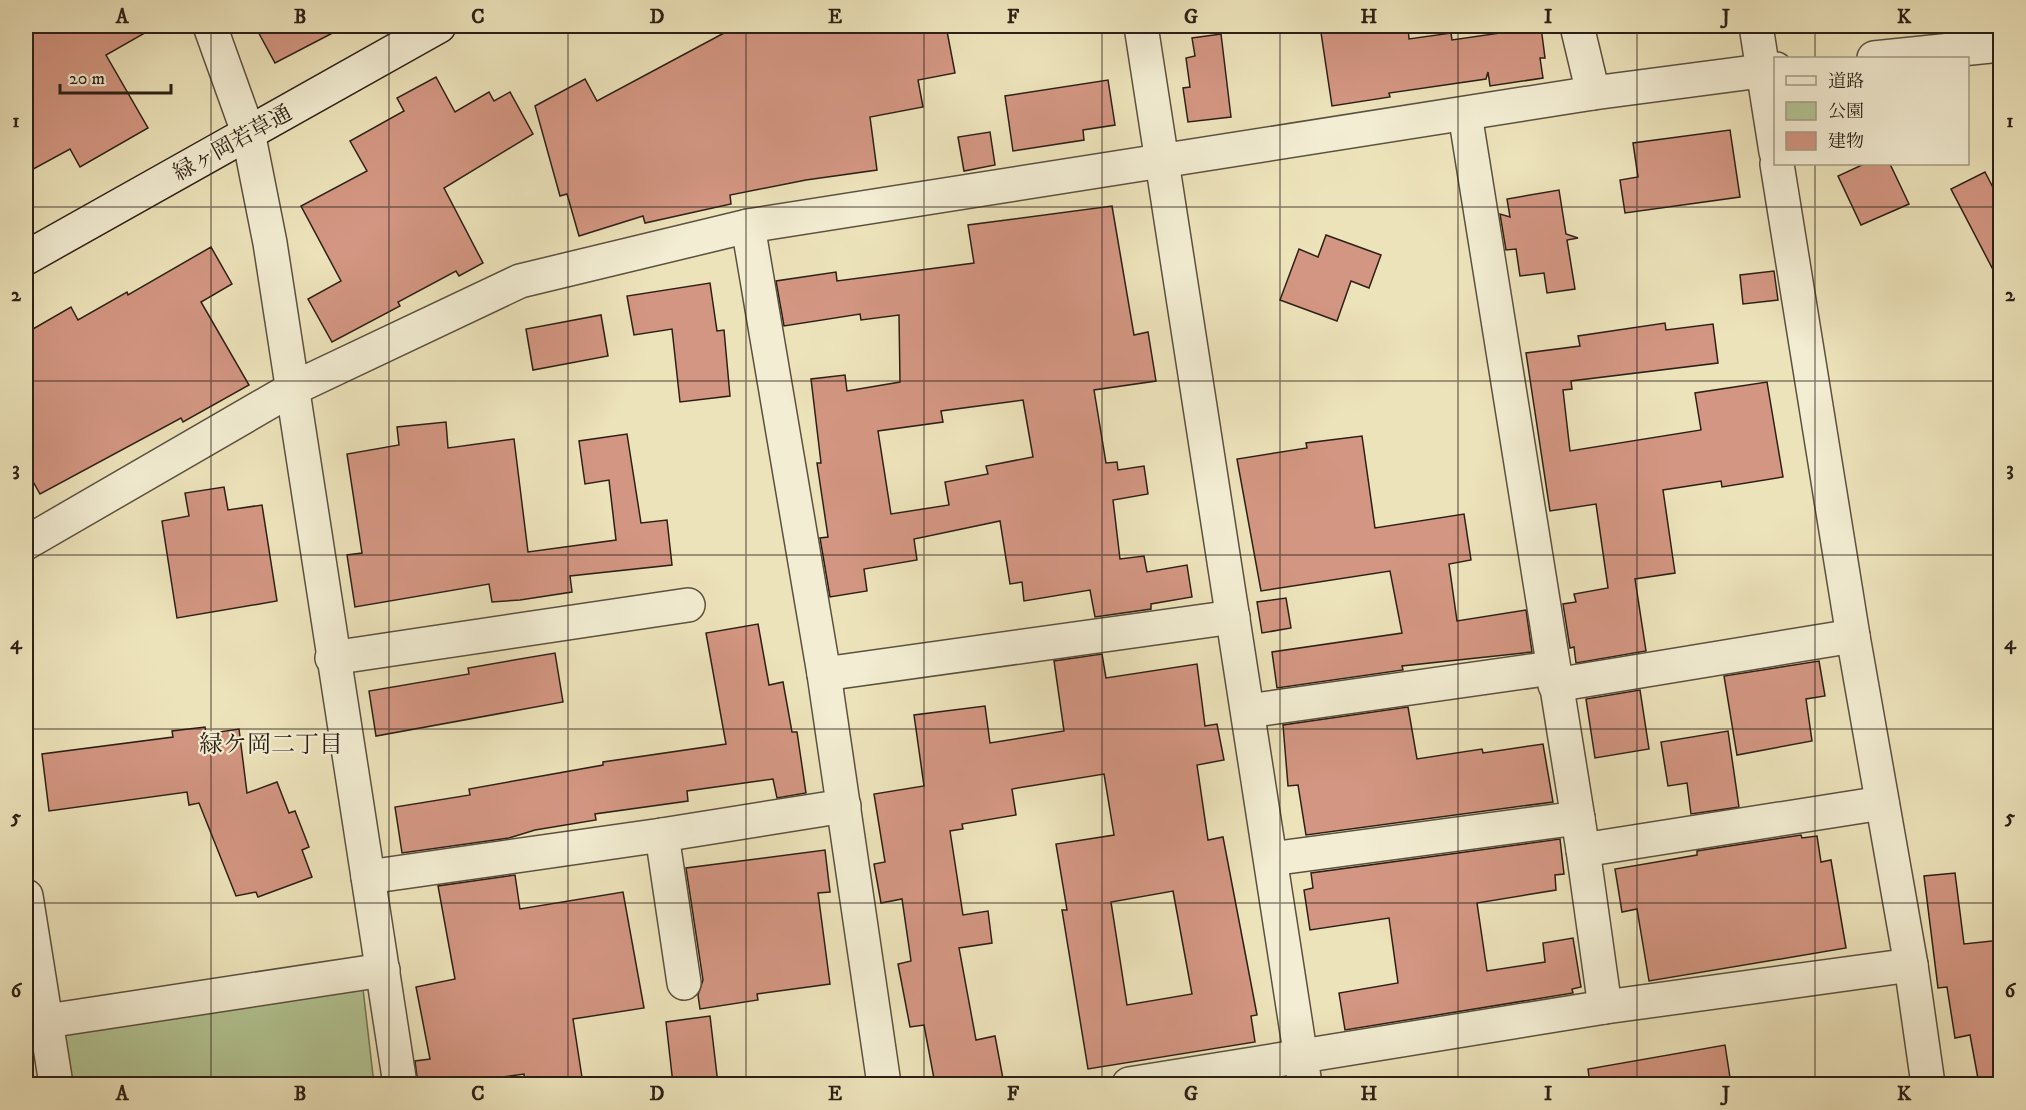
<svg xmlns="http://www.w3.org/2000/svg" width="2026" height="1110" font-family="'IM FELL DW Pica','Noto Serif JP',serif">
	<rect width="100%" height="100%" fill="#ede3bb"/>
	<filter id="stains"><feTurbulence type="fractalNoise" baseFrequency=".00333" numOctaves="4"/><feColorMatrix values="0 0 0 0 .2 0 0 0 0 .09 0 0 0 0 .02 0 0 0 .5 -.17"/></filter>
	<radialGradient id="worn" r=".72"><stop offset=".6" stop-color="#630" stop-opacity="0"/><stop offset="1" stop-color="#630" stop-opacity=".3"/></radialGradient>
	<!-- green -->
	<polygon fill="#b3c594" stroke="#707255" stroke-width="1.5" points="363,989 374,1084 68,1084 61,1034"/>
	<!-- building -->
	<g fill="#d39682" stroke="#2c2016" stroke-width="1.5" fill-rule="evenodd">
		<polygon points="26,26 157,26 106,55 148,128 80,167 70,149 26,173"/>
		<polygon points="255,26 346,26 275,63"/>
		<polygon points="722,26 946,26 955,73 918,80 923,107 870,117 877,170 806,180 730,195 731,204 645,223 643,216 579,236 567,194 560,196 535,106 585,79 597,101 724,33"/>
		<polygon points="1320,26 1408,26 1409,39 1451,33 1452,40 1541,27 1545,58 1540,58 1543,78 1490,86 1488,72 1486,79 1389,93 1390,97 1332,106"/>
		<polygon points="1221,34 1231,117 1188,122 1183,88 1190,87 1186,58 1195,56 1192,38"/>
		<polygon points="436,77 455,112 489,92 494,101 510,92 533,134 444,188 483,263 459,276 456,271 398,302 400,306 332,342 308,299 341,281 301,206 367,171 350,141 404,111 397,98"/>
		<polygon points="1108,80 1115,125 1083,130 1084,140 1013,151 1005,96"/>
		<polygon points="1730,130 1740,197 1625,213 1620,180 1638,177 1633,143"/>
		<polygon points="990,132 995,165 964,171 958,137"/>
		<polygon points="1864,164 1890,164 1909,204 1861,225 1838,176"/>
		<polygon points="1985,172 2001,203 2001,285 1951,189"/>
		<polygon points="1559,190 1566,234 1578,238 1567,240 1575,289 1547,293 1544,273 1520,276 1516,249 1506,250 1500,214 1510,217 1507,199"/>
		<path d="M1112 206 1134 335 1148 332 1156 381 1094 390 1106 463 1117 462 1118 470 1144 466 1148 494 1113 500 1120 559 1144 556 1147 572 1187 565 1192 597 1151 604V609L1095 617 1090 590 1024 601 1022 582 1010 584 1000 521 914 539 917 560 864 569 867 591 830 597 820 538 828 537 817 463H821L811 379 845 375 847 391 900 382 899 315 861 320 860 314 784 326 776 281 836 272 837 281 974 263 968 225ZM1023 400 1033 457 986 466 988 474 945 482 949 505 891 514 878 431 943 422 941 411Z"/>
		<polygon points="1326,235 1381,255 1369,288 1351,281 1337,321 1280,300 1299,249 1318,257"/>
		<polygon points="211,247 232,284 201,302 249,385 183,422 181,418 40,494 26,469 26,333 71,307 78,320 127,292 128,295"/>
		<polygon points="1774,271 1778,300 1743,304 1740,275"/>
		<polygon points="710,283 717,331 724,330 730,396 680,402 672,329 634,335 627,296"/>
		<polygon points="601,315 608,356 533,370 526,329"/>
		<polygon points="1665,323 1666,330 1713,324 1718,363 1571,381 1572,389 1563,390 1570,451 1701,430 1695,393 1767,382 1783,477 1722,487 1721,481 1663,490 1675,573 1635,579 1646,651 1576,663 1574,647 1570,648 1563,604 1576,602 1574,594 1608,588 1596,504 1550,511 1526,353 1580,346 1578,336"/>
		<polygon points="446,422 448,448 514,439 528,552 616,540 609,480 585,484 579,441 627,434 641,523 667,520 672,565 570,576 572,592 520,600 492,602 489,584 355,607 347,555 362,553 347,454 399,445 397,427"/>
		<polygon points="1362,436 1375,528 1464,514 1471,560 1449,564 1457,621 1526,610 1532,652 1402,666 1403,670 1277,688 1272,652 1402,633 1390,571 1261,591 1237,459 1307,448 1306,443"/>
		<polygon points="224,487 228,510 262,505 277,601 177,618 162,521 189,516 185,493"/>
		<polygon points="1286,598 1291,628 1262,633 1257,602"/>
		<polygon points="758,624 769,685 783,682 792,732 797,732 806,793 777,798 773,779 687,791 688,801 595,814 596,820 535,830 509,838 402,853 395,807 470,795 469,789 603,765 603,762 726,744 706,633"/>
		<polygon points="555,653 563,702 376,736 369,691 469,674 468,668"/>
		<path d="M1102 654 1106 678 1197 664 1205 726 1217 724 1224 760 1197 765 1208 840 1223 837 1257 1015 1251 1016 1255 1042 1088 1069 1062 910H1067L1056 844 1114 835 1104 774 1012 789 1016 815 962 824 963 829 950 831 963 915 988 911 992 943 959 948 976 1040 995 1036 1004 1084H935L924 1025 910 1027 898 964 911 961 902 899 881 903 874 864 885 862 874 794 924 786 914 715 985 706 990 743 1064 731 1054 661ZM1173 891 1192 994 1127 1005 1111 902Z"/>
		<polygon points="1819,661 1825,696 1806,699 1812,741 1737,755 1724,676"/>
		<polygon points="1640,690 1649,749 1595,758 1586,699"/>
		<polygon points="1408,707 1417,759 1482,749 1483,753 1543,744 1553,802 1306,835 1298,785 1288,786 1283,725"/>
		<polygon points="205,727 206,734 239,729 247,793 277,782 289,813 295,811 309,847 302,850 312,877 258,897 256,892 236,896 199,803 189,805 187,792 49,811 42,754 173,737 172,731"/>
		<polygon points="1728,731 1739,807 1691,814 1687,783 1668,786 1661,742"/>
		<polygon points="1801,835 1802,838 1817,836 1821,862 1831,860 1846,948 1649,981 1637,909 1622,912 1615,869 1697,855 1697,851"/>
		<polygon points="1560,839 1564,874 1555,875 1556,890 1477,903 1487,971 1545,962 1543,943 1573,938 1581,987 1572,989 1573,993 1345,1030 1339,993 1398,983 1389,918 1310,930 1304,890 1313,888 1311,873"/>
		<polygon points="825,850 830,892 818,893 830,984 757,994 758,1000 700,1009 698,995 703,980 686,868"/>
		<polygon points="1955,873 1964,944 2001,940 2001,1084 1979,1084 1970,1035 1955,1038 1947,987 1938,988 1924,876"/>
		<polygon points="515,875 520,909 623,892 644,1008 573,1019 583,1084 525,1084 524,1074 451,1084 418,1084 415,1061 430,1059 416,987 455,979 438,886"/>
		<polygon points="710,1016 718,1084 673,1084 666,1022"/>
		<polygon points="1725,1045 1731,1084 1590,1084 1588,1069"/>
	</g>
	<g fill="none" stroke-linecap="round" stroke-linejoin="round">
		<!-- street casing -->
		<g stroke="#5c513f" stroke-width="36">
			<g id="street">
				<polyline points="210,26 248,132 270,243 400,1084"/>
				<polyline points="1141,26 1305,1084"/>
				<polyline points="1577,26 1593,93"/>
				<polyline points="1756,26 1776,152"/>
				<polyline points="1874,58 2000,45"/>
				<polyline points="1465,114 1583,850 1605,1007"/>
				<polyline points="1777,164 1853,636 1911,965 1928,1084"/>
				<polyline points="748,226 824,674 884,1084"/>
				<polyline points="26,543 292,389 520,281 748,226 1593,93 1776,69"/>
				<polyline points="332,658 688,605"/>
				<polyline points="824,674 1233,617"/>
				<polyline points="1555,685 1853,636"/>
				<polyline points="1248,711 1552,668"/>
				<polyline points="1583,850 1882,803"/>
				<polyline points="1271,859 1578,818"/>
				<polyline points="368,877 662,835"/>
				<polyline points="26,896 56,1084"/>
				<polyline points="684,983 662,835 844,806"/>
				<polyline points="47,1021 383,970"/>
				<polyline points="1129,1084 1605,1007 1911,965"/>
			</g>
		</g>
		<!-- secondary casing -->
		<g stroke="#2c2016" stroke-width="36">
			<polyline id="secondary" points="26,258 439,26"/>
		</g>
		<!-- street -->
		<use href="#street" stroke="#f3edd3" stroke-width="33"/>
		<!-- secondary -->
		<use href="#secondary" stroke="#f3edd3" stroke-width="33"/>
	</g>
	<!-- grid -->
	<path fill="none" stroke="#2c2016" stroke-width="1.5" stroke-opacity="0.55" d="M211 26V1084M389 26V1084M568 26V1084M746 26V1084M924 26V1084M1102 26V1084M1280 26V1084M1458 26V1084M1637 26V1084M1815 26V58M1815 164V1084M26 207H2000M26 381H2000M26 555H2000M26 729H2000M26 903H2000"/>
	<g text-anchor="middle" stroke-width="4.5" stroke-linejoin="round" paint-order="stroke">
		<!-- street labels -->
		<g font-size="22" fill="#2c2016" stroke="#f3edd3">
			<text transform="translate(232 142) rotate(-29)" y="8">緑ヶ岡若草通</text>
		</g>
		<!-- neighbourhood labels -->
		<g font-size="24" fill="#2c2016" stroke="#f3edd3">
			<text x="271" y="752">緑ケ岡二丁目</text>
		</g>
	</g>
	<!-- margin -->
	<rect width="2026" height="1110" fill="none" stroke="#ede3bb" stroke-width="66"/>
	<!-- legend -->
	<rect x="1774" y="57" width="195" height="108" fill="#f3edd3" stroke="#a39b87" stroke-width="1.5"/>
	<rect x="1786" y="76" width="30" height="9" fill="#f3edd3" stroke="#a39b87" stroke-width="1.5"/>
	<text x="1828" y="87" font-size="18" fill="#2c2016">道路</text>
	<rect x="1786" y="102" width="30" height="18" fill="#b3c594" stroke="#a39b87" stroke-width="1.5"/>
	<text x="1828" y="117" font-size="18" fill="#2c2016">公園</text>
	<rect x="1786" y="132" width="30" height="18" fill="#d39682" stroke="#a39b87" stroke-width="1.5"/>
	<text x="1828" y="147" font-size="18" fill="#2c2016">建物</text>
	<!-- scale -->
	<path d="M60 84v9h111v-9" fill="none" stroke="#2c2016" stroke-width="3"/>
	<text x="69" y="84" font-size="18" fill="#2c2016" stroke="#f3edd3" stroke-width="4.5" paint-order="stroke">20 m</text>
	<rect x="33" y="33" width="1960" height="1044" fill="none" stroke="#2c2016" stroke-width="2"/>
	<g font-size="20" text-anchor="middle" font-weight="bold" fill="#2c2016">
		<text x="122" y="23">A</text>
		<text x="300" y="23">B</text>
		<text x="478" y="23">C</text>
		<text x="657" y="23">D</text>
		<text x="835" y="23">E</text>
		<text x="1013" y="23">F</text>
		<text x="1191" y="23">G</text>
		<text x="1369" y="23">H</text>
		<text x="1548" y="23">I</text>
		<text x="1726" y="23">J</text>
		<text x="1904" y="23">K</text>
		<text x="16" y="127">1</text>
		<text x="2010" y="127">1</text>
		<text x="16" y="301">2</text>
		<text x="2010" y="301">2</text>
		<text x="16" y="475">3</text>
		<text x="2010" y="475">3</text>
		<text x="16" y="649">4</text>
		<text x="2010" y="649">4</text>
		<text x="16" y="823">5</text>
		<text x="2010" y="823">5</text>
		<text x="16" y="997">6</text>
		<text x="2010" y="997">6</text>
		<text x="122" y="1100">A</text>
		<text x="300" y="1100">B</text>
		<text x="478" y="1100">C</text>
		<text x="657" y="1100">D</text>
		<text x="835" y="1100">E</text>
		<text x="1013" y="1100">F</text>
		<text x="1191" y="1100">G</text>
		<text x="1369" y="1100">H</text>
		<text x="1548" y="1100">I</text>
		<text x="1726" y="1100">J</text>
		<text x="1904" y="1100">K</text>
	</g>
	<rect width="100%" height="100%" filter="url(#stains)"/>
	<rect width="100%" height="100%" fill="url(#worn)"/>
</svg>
